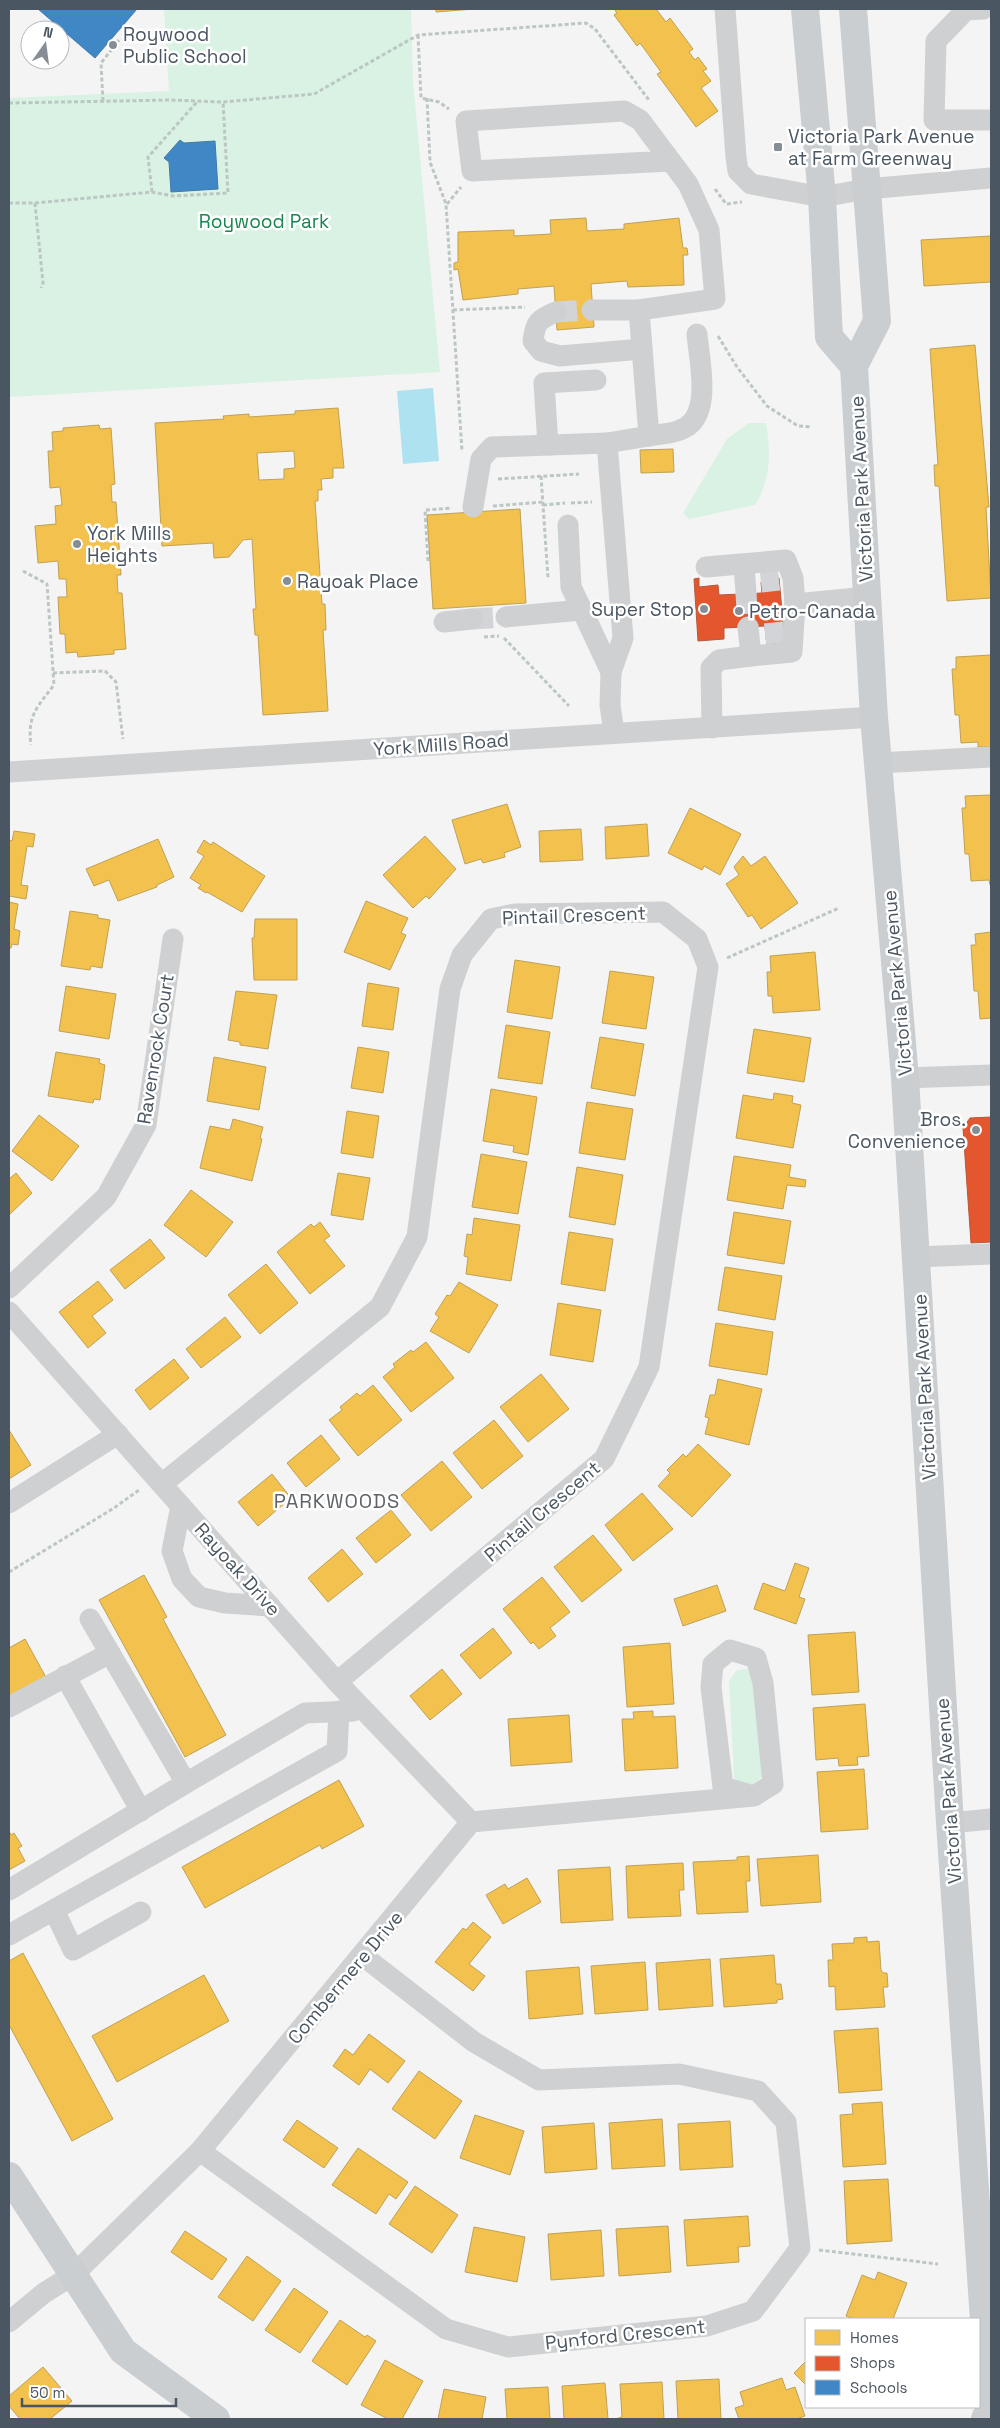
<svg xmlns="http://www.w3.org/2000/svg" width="1000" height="2428" font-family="'Space Grotesk',sans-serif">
	<rect width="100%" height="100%" fill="#f4f4f4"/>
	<!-- green -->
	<g fill="#d9f2e3">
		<polygon points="164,9 411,9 413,82 440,372 9,397 9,98 169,91"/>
		<path d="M749 423H766C771 452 771 479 755 505L689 519 683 513 727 439Z"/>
		<polygon points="749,1669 757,1677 762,1777 753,1784 742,1785 734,1778 729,1681 737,1670"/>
	</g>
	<!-- water -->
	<polygon fill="#aee2f0" points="433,388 439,461 403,464 397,391"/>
	<!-- homes -->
	<g fill="#f2c14e" stroke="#c0a154" fill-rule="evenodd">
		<polygon points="436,9 474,9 436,12"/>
		<polygon points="614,9 656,9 666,22 670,18 693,49 689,52 695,60 698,57 707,69 703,71 711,81 701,88 718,111 696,127 657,74 661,72 640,43 637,46 614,15 617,13"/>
		<polygon points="586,218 587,231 624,229 624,224 679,218 683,248 687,248 688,255 683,255 684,285 628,287 627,281 591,284 594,327 557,330 554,286 518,289 518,294 463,300 458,269 454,270 454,263 458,262 458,232 514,230 514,236 551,234 550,220"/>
		<polygon points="991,236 991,282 924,286 921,240"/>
		<polygon points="975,345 989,507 986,507 991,598 947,601 939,486 935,486 934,465 938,465 930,349"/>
		<path d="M338 408 344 468H333V478L321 479 322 490H318V501H315L322 604H325L326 630H323L328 711 263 715 258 635H255L253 609H256L252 539 243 540 229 557 214 558 213 543 162 546 155 423 224 419 223 416 249 414V417L295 414V411ZM294 451 295 468 284 469V479L259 480 257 453Z"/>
		<polygon points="99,425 100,429 111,428 115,484 111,485 112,502 116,502 121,575 117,575 118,593 122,593 126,649 114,650 114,654 78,657 77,652 66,653 65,634 60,634 58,597 67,597 66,579 59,579 58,561 38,563 35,526 56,524 55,506 62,505 60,487 50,488 48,451 53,451 52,432 63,431 63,428"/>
		<polygon points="673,449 674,472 641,473 640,450"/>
		<polygon points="520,509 526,603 433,609 427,515"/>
		<polygon points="991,655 991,747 978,747 978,742 961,743 959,715 955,715 952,669 956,669 956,657"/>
		<polygon points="991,795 991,885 990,885 989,880 971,881 969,854 965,854 962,808 966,808 965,796"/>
		<polygon points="507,804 521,847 504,853 505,857 483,863 481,859 465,864 452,820"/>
		<polygon points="690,808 741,834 720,875 704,866 702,870 668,853"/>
		<polygon points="647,824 649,856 606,859 605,827"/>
		<polygon points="581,829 583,860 540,862 539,831"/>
		<polygon points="14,831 35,834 33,847 27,846 21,885 28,886 26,899 9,896 9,840 12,841"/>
		<polygon points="425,836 456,869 429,899 426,896 413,908 383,875"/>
		<polygon points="158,839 174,877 157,885 157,887 118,901 109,880 94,886 86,869"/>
		<polygon points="204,840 211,845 213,842 265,876 242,912 207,892 206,893 198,888 201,885 190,878 204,856 197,852"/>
		<polygon points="743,856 751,866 765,856 798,903 761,929 752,915 748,917 726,884 739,875 734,867"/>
		<polygon points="366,901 408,918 401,933 406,935 390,970 344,952"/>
		<polygon points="9,902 18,904 14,929 20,931 18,945 12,944 11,948 9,948"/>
		<polygon points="70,911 98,915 98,918 110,920 102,968 91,966 90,970 61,966"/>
		<polygon points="255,919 297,919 297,980 254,980 252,938 254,938"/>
		<polygon points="991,932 991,1018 980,1019 978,991 974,991 971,945 976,945 975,934"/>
		<polygon points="815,952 820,1010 773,1013 772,996 768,996 767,972 771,972 770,956"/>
		<polygon points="515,960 560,967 552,1019 507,1012"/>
		<polygon points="610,971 654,977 646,1029 602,1023"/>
		<polygon points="368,983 399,988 393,1030 362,1026"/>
		<polygon points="66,986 116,994 109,1039 59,1031"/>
		<polygon points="236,991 277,995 268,1049 240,1045 240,1042 228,1040"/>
		<polygon points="506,1025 550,1032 542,1084 498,1078"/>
		<polygon points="754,1029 811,1038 804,1082 747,1073"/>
		<polygon points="600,1037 644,1044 635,1096 591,1088"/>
		<polygon points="358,1047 389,1052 383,1093 351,1088"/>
		<polygon points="56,1052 100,1059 99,1063 105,1065 100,1100 94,1099 93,1103 48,1096"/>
		<polygon points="214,1057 266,1067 259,1110 207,1101"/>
		<polygon points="491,1089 537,1097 528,1155 513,1152 514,1146 483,1141"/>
		<polygon points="774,1093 793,1096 792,1103 801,1105 793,1148 736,1138 743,1095 773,1100"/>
		<polygon points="587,1102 633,1109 625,1160 579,1153"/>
		<polygon points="347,1111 379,1116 373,1158 341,1153"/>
		<polygon points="39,1115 79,1146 52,1181 12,1151"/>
		<polygon points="233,1119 263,1127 260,1138 262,1139 252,1181 200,1168 210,1126 230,1130"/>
		<polygon points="481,1154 527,1162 518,1214 472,1207"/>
		<polygon points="734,1156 791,1165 789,1177 806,1180 805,1187 787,1185 783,1209 727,1200"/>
		<polygon points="577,1167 623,1175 615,1225 569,1217"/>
		<polygon points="16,1173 32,1193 9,1215 9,1179"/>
		<polygon points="338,1173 370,1178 363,1220 331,1215"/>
		<polygon points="191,1190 233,1222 206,1257 164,1225"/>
		<polygon points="734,1212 791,1221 784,1264 727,1255"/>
		<polygon points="474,1218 520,1225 511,1281 466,1274 468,1257 464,1256 467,1234 472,1235"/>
		<polygon points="320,1222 330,1236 324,1240 345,1266 310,1294 277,1252 311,1224 314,1227"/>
		<polygon points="569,1232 613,1239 605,1291 561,1284"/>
		<polygon points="150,1239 165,1258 125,1289 110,1270"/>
		<polygon points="266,1264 298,1303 260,1334 228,1295"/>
		<polygon points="725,1267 782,1276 775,1320 718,1310"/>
		<polygon points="98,1281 113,1300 92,1316 106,1333 88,1348 59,1312"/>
		<polygon points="459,1282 498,1305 469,1353 430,1331 439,1317 435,1314 447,1295 450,1296"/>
		<polygon points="558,1303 601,1310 593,1362 550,1355"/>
		<polygon points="225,1317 241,1337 201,1368 186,1349"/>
		<polygon points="716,1323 773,1332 767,1375 709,1366"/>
		<polygon points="426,1342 454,1378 411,1412 383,1377 395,1367 393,1364 411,1350 413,1352"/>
		<polygon points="174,1359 189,1378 150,1410 135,1390"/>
		<polygon points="541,1374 569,1409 528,1442 500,1407"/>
		<polygon points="718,1379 762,1389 749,1445 705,1434 709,1418 705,1417 710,1395 715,1395"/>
		<polygon points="373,1385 402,1420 358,1456 329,1420 342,1410 340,1407 357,1393 360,1396"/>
		<polygon points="494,1420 523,1456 482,1489 453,1453"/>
		<polygon points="9,1430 31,1465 9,1479"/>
		<polygon points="321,1435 340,1459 306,1487 287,1463"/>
		<polygon points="698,1444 731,1475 692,1517 658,1486 670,1473 667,1470 683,1454 686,1457"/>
		<polygon points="442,1461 472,1497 431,1531 401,1495"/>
		<polygon points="272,1474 291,1498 258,1526 238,1502"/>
		<polygon points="642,1493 673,1529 633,1561 605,1525"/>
		<polygon points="391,1510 411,1535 376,1563 356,1538"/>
		<polygon points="593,1535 622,1570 582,1602 554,1567"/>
		<polygon points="342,1549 363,1574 328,1602 308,1578"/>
		<polygon points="795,1563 809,1568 799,1597 805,1599 796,1624 754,1609 763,1583 785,1591"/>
		<polygon points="144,1575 167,1617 163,1619 226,1735 185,1757 99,1600"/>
		<polygon points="542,1577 570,1612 550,1628 556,1636 539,1649 533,1642 531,1644 503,1609"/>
		<polygon points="717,1585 726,1611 683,1626 674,1599"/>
		<polygon points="493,1628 512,1653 480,1679 460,1655"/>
		<polygon points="855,1632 859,1692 812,1695 808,1635"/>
		<polygon points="25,1639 48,1681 9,1702 9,1648"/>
		<polygon points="670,1643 674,1704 627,1707 623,1647"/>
		<polygon points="442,1669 462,1694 430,1720 410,1696"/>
		<polygon points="865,1704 869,1756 857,1757 858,1765 839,1766 838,1758 816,1760 813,1708"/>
		<polygon points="653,1711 653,1717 675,1716 678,1768 625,1771 622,1719 634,1719 633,1712"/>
		<polygon points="569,1715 572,1762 511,1766 508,1719"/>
		<polygon points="864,1769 868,1829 821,1832 817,1772"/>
		<polygon points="339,1780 364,1826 322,1849 320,1845 205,1908 182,1867"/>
		<polygon points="9,1831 11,1835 14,1833 22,1846 18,1848 25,1861 9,1870"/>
		<polygon points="818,1855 821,1902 761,1906 757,1859"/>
		<polygon points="749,1856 750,1881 746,1881 748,1912 697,1914 693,1862 737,1860 737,1857"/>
		<polygon points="683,1863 684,1890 679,1890 681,1916 628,1918 626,1866"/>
		<polygon points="610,1867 613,1920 561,1923 558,1870"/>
		<polygon points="527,1878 541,1902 503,1924 486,1895 505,1884 508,1889"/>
		<polygon points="473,1922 491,1937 469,1964 485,1976 473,1991 435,1962 463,1928 466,1930"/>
		<polygon points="867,1937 867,1942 879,1941 881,1970 883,1973 887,1973 888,1987 883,1987 885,2007 836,2010 835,1986 829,1987 828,1960 833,1960 832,1944 854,1943 854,1938"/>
		<polygon points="23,1953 113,2119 72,2141 9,2025 9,1961"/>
		<polygon points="774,1955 776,1984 781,1984 783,1999 777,2000 777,2003 724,2007 720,1959"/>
		<polygon points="710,1959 713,2006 659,2010 656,1963"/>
		<polygon points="645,1962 648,2010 595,2014 591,1966"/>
		<polygon points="579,1967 583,2014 529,2019 526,1971"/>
		<polygon points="204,1975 229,2021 117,2082 92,2036"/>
		<polygon points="878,2028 882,2090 839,2093 834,2031"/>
		<polygon points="369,2034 405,2061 388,2083 370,2069 359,2085 333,2066 345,2049 353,2055"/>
		<polygon points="419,2071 462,2101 435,2139 392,2109"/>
		<polygon points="882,2102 886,2164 843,2167 840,2115 853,2114 852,2104"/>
		<polygon points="475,2115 524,2131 510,2175 460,2158"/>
		<polygon points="662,2119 665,2166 612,2169 609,2123"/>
		<polygon points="297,2120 338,2148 324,2168 283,2140"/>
		<polygon points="730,2121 733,2167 680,2170 678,2124"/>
		<polygon points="594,2123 597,2169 545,2173 542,2127"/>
		<polygon points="358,2148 408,2182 396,2199 389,2194 376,2214 332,2185"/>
		<polygon points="888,2179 892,2241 847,2244 844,2181"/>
		<polygon points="415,2186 458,2215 432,2253 389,2224"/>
		<polygon points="748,2216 750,2246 738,2247 739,2262 687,2266 684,2220"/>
		<polygon points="668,2226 671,2272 619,2276 616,2229"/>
		<polygon points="474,2227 525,2237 517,2282 465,2272"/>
		<polygon points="601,2230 604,2276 551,2280 548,2234"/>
		<polygon points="185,2231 227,2259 212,2280 171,2252"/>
		<polygon points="247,2256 281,2281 253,2321 218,2297"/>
		<polygon points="878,2272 907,2283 893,2319 855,2319 846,2316 862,2275 875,2280"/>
		<polygon points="294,2288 328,2312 300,2353 265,2330"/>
		<polygon points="340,2320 365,2337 367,2335 376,2341 347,2385 312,2361"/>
		<polygon points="385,2360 423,2381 402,2419 388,2419 361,2405"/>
		<polygon points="806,2361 806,2385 794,2373"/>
		<polygon points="43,2367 72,2401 50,2419 20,2419 9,2406 9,2396"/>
		<polygon points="782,2378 786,2390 795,2387 805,2416 796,2419 739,2419 735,2408 744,2405 740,2392"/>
		<polygon points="719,2379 721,2419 678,2419 676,2381"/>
		<polygon points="662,2382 664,2419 615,2419 622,2417 620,2384"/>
		<polygon points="605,2383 608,2419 564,2419 562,2386"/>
		<polygon points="548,2387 550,2419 507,2419 505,2389"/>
		<polygon points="444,2389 486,2397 482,2419 438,2419"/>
	</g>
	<!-- shops -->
	<g fill="#e4572e" stroke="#b6573d">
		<polygon points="769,574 779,578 785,643 767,646 765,626 724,628 724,639 698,641 694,579 699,578 699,587 718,585 719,595 762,593 761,582"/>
		<polygon points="991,1117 991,1242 971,1243 963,1128 970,1118"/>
	</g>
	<!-- schools -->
	<g fill="#3f88c5" stroke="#4279a7">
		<polygon points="38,9 137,9 95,58"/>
		<polygon points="180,140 184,143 215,141 218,189 171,192 169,162 164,158"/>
	</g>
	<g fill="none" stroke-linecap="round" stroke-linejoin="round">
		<!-- minor-tunnel -->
		<g stroke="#d2d4d7" stroke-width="21" stroke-dasharray="21 11" stroke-linecap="butt">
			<polyline points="556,312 592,310"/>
			<polyline points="761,582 779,580"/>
			<polyline points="746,593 748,627"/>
			<polyline points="472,619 506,617"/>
			<polyline points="765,634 784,632"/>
		</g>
		<!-- path -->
		<g stroke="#bcc7c4" stroke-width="3" stroke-dasharray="4 2.5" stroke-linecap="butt">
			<polyline points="418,35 421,98 439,102 449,109"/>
			<polyline points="427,98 430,162 446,204 462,451"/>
			<polyline points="103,101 101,63 119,40"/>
			<polyline points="9,103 171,100 223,102 314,94 418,35 586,23 595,29 649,100"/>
			<polyline points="715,189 726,204 742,202"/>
			<polyline points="152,192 148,157 197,102"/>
			<polyline points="9,203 35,203 152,192 173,196 228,193 223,102"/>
			<polyline points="35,203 43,283 41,288"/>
			<polyline points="447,204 461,187"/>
			<polyline points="453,310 525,307"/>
			<polyline points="718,336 737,367 767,406 798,426 812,427"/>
			<polyline points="541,476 548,578"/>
			<polyline points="498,479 579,474"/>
			<polyline points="571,503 592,502"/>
			<polyline points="543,505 565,503"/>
			<polyline points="493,506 543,502"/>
			<polyline points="428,561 425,510 452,508"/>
			<path d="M23 571 47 584 54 685C37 707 27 716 31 745"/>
			<polyline points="484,637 499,636"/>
			<polyline points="504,638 569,706"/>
			<polyline points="53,673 105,671 116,682 123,739"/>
			<polyline points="727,958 839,908"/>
			<polyline points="9,1572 114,1508 139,1490"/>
			<polyline points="819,2250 938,2264"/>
		</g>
		<!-- minor -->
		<g stroke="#ced0d2" stroke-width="21">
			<polyline points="725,9 736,157 738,171 751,184 822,197 866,189 991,178"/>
			<polyline points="983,9 966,10 936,41 934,120 991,120"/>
			<polyline points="592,310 639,310"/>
			<path d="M556 312C539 319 535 322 533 341L541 351 560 356 642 349"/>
			<path d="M649 436C659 434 671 434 680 430 714 419 699 360 697 334"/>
			<polyline points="548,445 544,383 596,380"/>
			<polyline points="473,507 481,459 492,447 607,443"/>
			<polyline points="568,525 571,587 582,610"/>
			<polyline points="744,565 746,593"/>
			<polyline points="706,567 786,560 793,578 795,604 867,597"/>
			<polyline points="506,617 582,610 611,672"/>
			<polyline points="444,622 472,619"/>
			<polyline points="748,627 751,656 792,652 795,604"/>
			<polyline points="712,728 711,668 719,660 751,656"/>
			<polyline points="614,733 610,705 611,672 623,638 607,443 649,436 639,310 715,299 709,230 688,184 640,120 624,111 466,121 472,171 671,161"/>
			<polyline points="878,763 991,757"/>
			<polyline points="9,772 874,717"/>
			<polyline points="905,1078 991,1075"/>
			<polyline points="916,1257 991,1254"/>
			<polyline points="9,1288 106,1197 146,1125 173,939"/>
			<polyline points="9,1312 337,1682 471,1822"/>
			<polyline points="162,1484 380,1307 417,1237 450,989 462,955 491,919 515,914 663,912 697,939 708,967 649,1367 604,1459 337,1682"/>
			<polyline points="9,1503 118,1434"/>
			<polyline points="181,1506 172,1551 182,1579 199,1597 225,1603 270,1606"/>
			<polyline points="90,1619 186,1783 305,1713 354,1711"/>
			<polyline points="65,1676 141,1811"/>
			<polyline points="9,1707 110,1653"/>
			<polyline points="950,1823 991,1819"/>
			<polyline points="9,1890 186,1783"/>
			<polyline points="54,1910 73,1950 141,1912"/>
			<polyline points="9,1935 337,1751 339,1711"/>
			<polyline points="200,2151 446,2329 508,2347 707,2326 753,2311 800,2248 786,2122 758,2091 679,2074 539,2080 474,2042 363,1956"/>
			<polyline points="9,2322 44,2293 73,2275 200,2151 471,1822 754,1796 773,1784 763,1683 756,1658 730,1650 713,1664 711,1687 723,1787 754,1796"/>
		</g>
		<!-- major -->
		<g stroke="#caced1" stroke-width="28">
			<polyline points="805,9 822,197 829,337 854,366"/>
			<polyline points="853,9 877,321 854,366 874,717 905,1078 950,1823 990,2408 985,2419"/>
			<polyline points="9,2176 123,2351 216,2419"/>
		</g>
	</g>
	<!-- markers -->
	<g fill="#868d94" stroke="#fff" stroke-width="2">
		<circle cx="113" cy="45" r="5"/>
		<rect x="773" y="142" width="10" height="10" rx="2.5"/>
		<circle cx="77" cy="544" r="5"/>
		<circle cx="287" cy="581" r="5"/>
		<circle cx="704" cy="609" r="5"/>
		<circle cx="739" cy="611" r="5"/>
		<circle cx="976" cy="1130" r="5"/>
	</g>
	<g text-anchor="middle" stroke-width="5" stroke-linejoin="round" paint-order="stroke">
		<!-- poi labels -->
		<g font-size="19" fill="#4a5661" stroke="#fff" text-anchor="start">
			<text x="123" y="41">Roywood<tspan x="123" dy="22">Public School</tspan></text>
			<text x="788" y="143">Victoria Park Avenue<tspan x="788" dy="22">at Farm Greenway</tspan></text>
			<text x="87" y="540">York Mills<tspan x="87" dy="22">Heights</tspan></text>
			<text x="297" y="588">Rayoak Place</text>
			<text x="694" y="616" text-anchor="end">Super Stop</text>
			<text x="749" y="618">Petro-Canada</text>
			<text x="966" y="1126" text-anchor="end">Bros.<tspan x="966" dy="22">Convenience</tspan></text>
		</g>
		<!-- park labels -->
		<g font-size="19" fill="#17864f" stroke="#fff">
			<text x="264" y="228">Roywood Park</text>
		</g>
		<!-- street labels -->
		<g font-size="19" fill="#4a5661" stroke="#fff">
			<text transform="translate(861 489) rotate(-93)" y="7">Victoria Park Avenue</text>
			<text transform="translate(441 744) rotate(-4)" y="7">York Mills Road</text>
			<text transform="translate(574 915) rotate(-2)" y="7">Pintail Crescent</text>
			<text transform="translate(897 983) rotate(-95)" y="7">Victoria Park Avenue</text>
			<text transform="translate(155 1049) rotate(-81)" y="7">Ravenrock Court</text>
			<text transform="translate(924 1387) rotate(-93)" y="7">Victoria Park Avenue</text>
			<text transform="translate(542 1511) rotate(-40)" y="7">Pintail Crescent</text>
			<text transform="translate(238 1569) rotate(48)" y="7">Rayoak Drive</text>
			<text transform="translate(948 1791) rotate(-94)" y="7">Victoria Park Avenue</text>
			<text transform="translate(345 1977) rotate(-50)" y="7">Combermere Drive</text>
			<text transform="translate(625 2334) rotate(-6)" y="7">Pynford Crescent</text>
		</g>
		<!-- neighbourhood labels -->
		<g font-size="20" letter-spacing="1" fill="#5f6368" stroke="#fff">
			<text x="337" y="1508">PARKWOODS</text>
		</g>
	</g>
	<!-- border -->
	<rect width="1000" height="2428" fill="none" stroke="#4a5661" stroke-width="20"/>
	<!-- legend -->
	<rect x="805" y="2318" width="175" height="90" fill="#ffffff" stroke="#b7bbc0"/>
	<rect x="815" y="2330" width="25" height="15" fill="#f2c14e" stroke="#b7bbc0"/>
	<text x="850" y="2343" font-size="15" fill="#4a5661">Homes</text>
	<rect x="815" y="2356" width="25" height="15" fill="#e4572e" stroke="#b7bbc0"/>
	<text x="850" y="2368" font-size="15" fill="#4a5661">Shops</text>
	<rect x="815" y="2380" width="25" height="15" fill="#3f88c5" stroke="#b7bbc0"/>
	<text x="850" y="2393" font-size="15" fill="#4a5661">Schools</text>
	<!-- north arrow -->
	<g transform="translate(45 45) rotate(14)"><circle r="24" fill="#ffffff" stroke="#b7bbc0"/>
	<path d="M0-4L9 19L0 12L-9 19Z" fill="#868d94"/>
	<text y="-8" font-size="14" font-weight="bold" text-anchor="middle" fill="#4a5661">N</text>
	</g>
	<!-- scale -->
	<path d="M22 2398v8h154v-8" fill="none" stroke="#4a5661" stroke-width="2.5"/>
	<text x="30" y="2398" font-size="15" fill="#4a5661" stroke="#ffffff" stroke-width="4" paint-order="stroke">50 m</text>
</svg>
